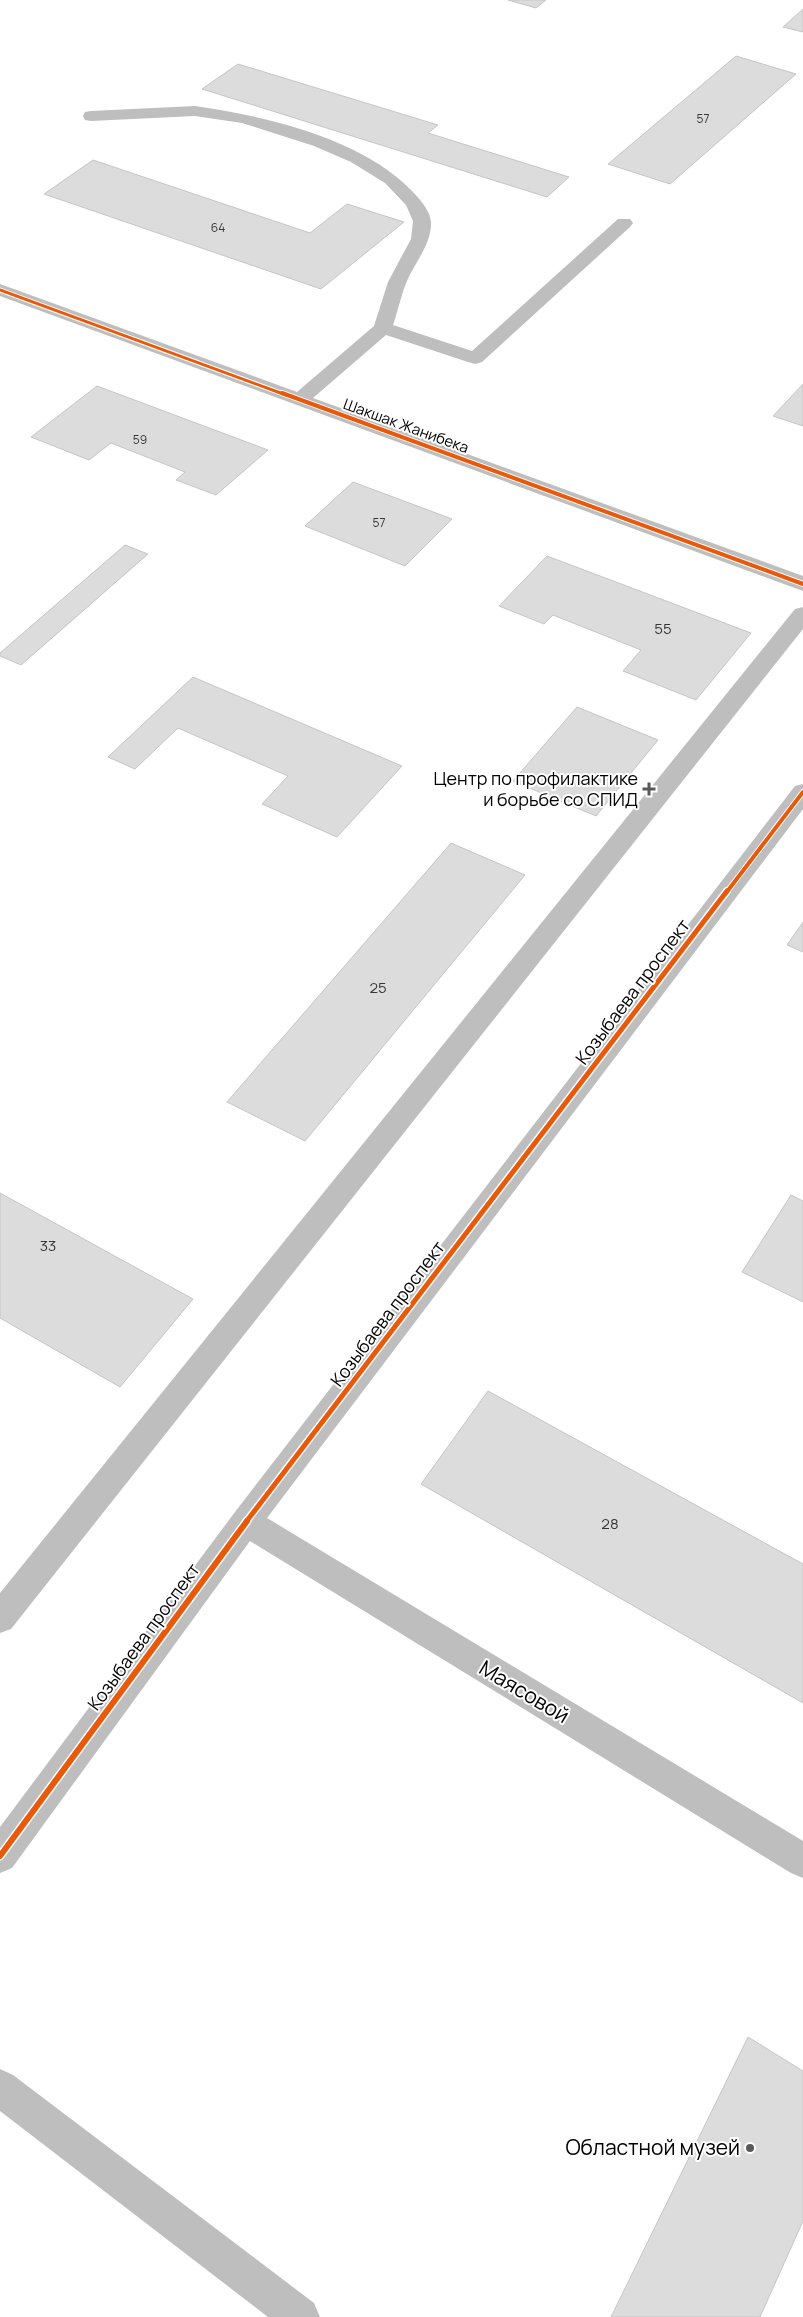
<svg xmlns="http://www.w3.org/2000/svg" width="803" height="2317" font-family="Manrope,sans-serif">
	<rect width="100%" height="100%" fill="#fff"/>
	<!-- building -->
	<g fill="#dcdcdc" stroke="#c5c5c5">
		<polygon points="508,0 546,0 536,8"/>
		<polygon points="803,9 803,32 783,27"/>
		<polygon points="736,56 796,74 670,184 608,164"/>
		<polygon points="238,64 438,125 428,133 569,177 547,197 202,89"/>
		<polygon points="93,160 310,233 347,204 404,222 321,289 44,194"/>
		<polygon points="803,384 803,426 773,416"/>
		<polygon points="97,386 268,450 216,495 176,480 185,472 111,443 89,460 31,437"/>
		<polygon points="353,482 452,519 405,566 305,526"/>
		<polygon points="125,545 148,554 21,665 0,656 0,653"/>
		<polygon points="547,556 751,633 696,700 623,671 641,650 553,615 544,624 499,606"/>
		<polygon points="193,677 402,766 337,837 262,804 288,776 178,728 135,769 108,757"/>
		<polygon points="577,707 658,740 596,816 513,781"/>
		<polygon points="451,843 525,875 305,1141 227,1102"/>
		<polygon points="803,922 803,952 787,945"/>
		<polygon points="0,1193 193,1299 120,1387 0,1318"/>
		<polygon points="791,1195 803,1201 803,1302 742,1272"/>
		<polygon points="488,1391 803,1564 803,1703 421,1484"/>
		<polygon points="748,2037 803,2071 803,2221 760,2317 611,2317"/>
	</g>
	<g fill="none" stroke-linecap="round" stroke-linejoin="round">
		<!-- minor -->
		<g fill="#bebebe" fill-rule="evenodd">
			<path d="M195 106C265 116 361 138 411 190 419 198 430 210 431 222 432 244 415 262 407 281 401 295 398 311 393 325L472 351 618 219H630L633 223 630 227 482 362 475 364 468 362 386 335 313 398 803 576V591L0 296V284L297 392 374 326 388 282 411 239 413 221 406 205 385 183 351 162 314 146 242 123 195 116 91 121 85 120 83 116 85 112 91 111Z"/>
			<polygon points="803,607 803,629 11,1629 0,1633 0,1593 795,609"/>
			<polygon points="803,784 803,809 267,1518 803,1841 803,1878 791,1873 250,1541 12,1868 0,1873 0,1827 235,1512 795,786"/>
			<polygon points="0,2069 13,2075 314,2303 320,2317 268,2317 0,2111"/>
		</g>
		<!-- cycleway-far3 casing -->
		<g stroke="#fff" stroke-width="5">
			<polyline id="cycleway-far3" points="0,290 286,395"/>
		</g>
		<!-- cycleway-far2 casing -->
		<g stroke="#fff" stroke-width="6">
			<g id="cycleway-far2">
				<polyline points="282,393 803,584"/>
				<polyline points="726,893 803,792"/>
			</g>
		</g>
		<!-- cycleway-far1 casing -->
		<g stroke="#fff" stroke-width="8">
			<polyline id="cycleway-far1" points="246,1522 727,891"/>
		</g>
		<!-- cycleway casing -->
		<g stroke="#fff" stroke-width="9">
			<polyline id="cycleway" points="0,1856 247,1521"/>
		</g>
		<!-- cycleway-far3 -->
		<use href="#cycleway-far3" stroke="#e8590c" stroke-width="3"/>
		<!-- cycleway-far2 -->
		<use href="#cycleway-far2" stroke="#e8590c" stroke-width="4"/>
		<!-- cycleway-far1 -->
		<use href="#cycleway-far1" stroke="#e8590c" stroke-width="5"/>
		<!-- cycleway -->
		<use href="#cycleway" stroke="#e8590c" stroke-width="6"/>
	</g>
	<!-- markers -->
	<g fill="#595959" stroke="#fff" stroke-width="2">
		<path d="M646.5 781.5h5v5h5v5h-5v5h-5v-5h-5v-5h5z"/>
		<circle cx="750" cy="2148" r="5"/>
	</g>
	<g text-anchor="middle" stroke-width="4" stroke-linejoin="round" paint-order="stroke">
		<!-- far-number labels -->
		<g font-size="12" fill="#373737">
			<text x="703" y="123">57</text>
			<text x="218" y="232">64</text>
			<text x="140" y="444">59</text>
			<text x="379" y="527">57</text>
		</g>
		<!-- far-street labels -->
		<g font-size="15" fill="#000" stroke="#fff">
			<text transform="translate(406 426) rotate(20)" y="5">Шакшак Жанибека</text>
		</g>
		<!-- number labels -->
		<g font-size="15" fill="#373737">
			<text x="663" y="634">55</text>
			<text x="378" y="993">25</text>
			<text x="48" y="1251">33</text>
			<text x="610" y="1529">28</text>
		</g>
		<!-- poi labels -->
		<g font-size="18" fill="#000" stroke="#fff" text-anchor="end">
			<text x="638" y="785">Центр по профилактике<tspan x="638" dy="21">и борьбе со СПИД</tspan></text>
		</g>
		<!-- street labels -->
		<g font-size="18" fill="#000" stroke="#fff">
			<text transform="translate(633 992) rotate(-53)" y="6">Козыбаева проспект</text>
			<text transform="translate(388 1314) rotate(-53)" y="6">Козыбаева проспект</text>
			<text transform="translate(144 1637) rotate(-54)" y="6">Козыбаева проспект</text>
		</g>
		<!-- near-street labels -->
		<g font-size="21" fill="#000" stroke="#fff">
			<text transform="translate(524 1692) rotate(31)" y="7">Маясовой</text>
		</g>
		<!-- near-poi labels -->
		<g font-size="21" fill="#000" stroke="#fff" text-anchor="end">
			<text x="740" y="2155">Областной музей</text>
		</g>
	</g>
</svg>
